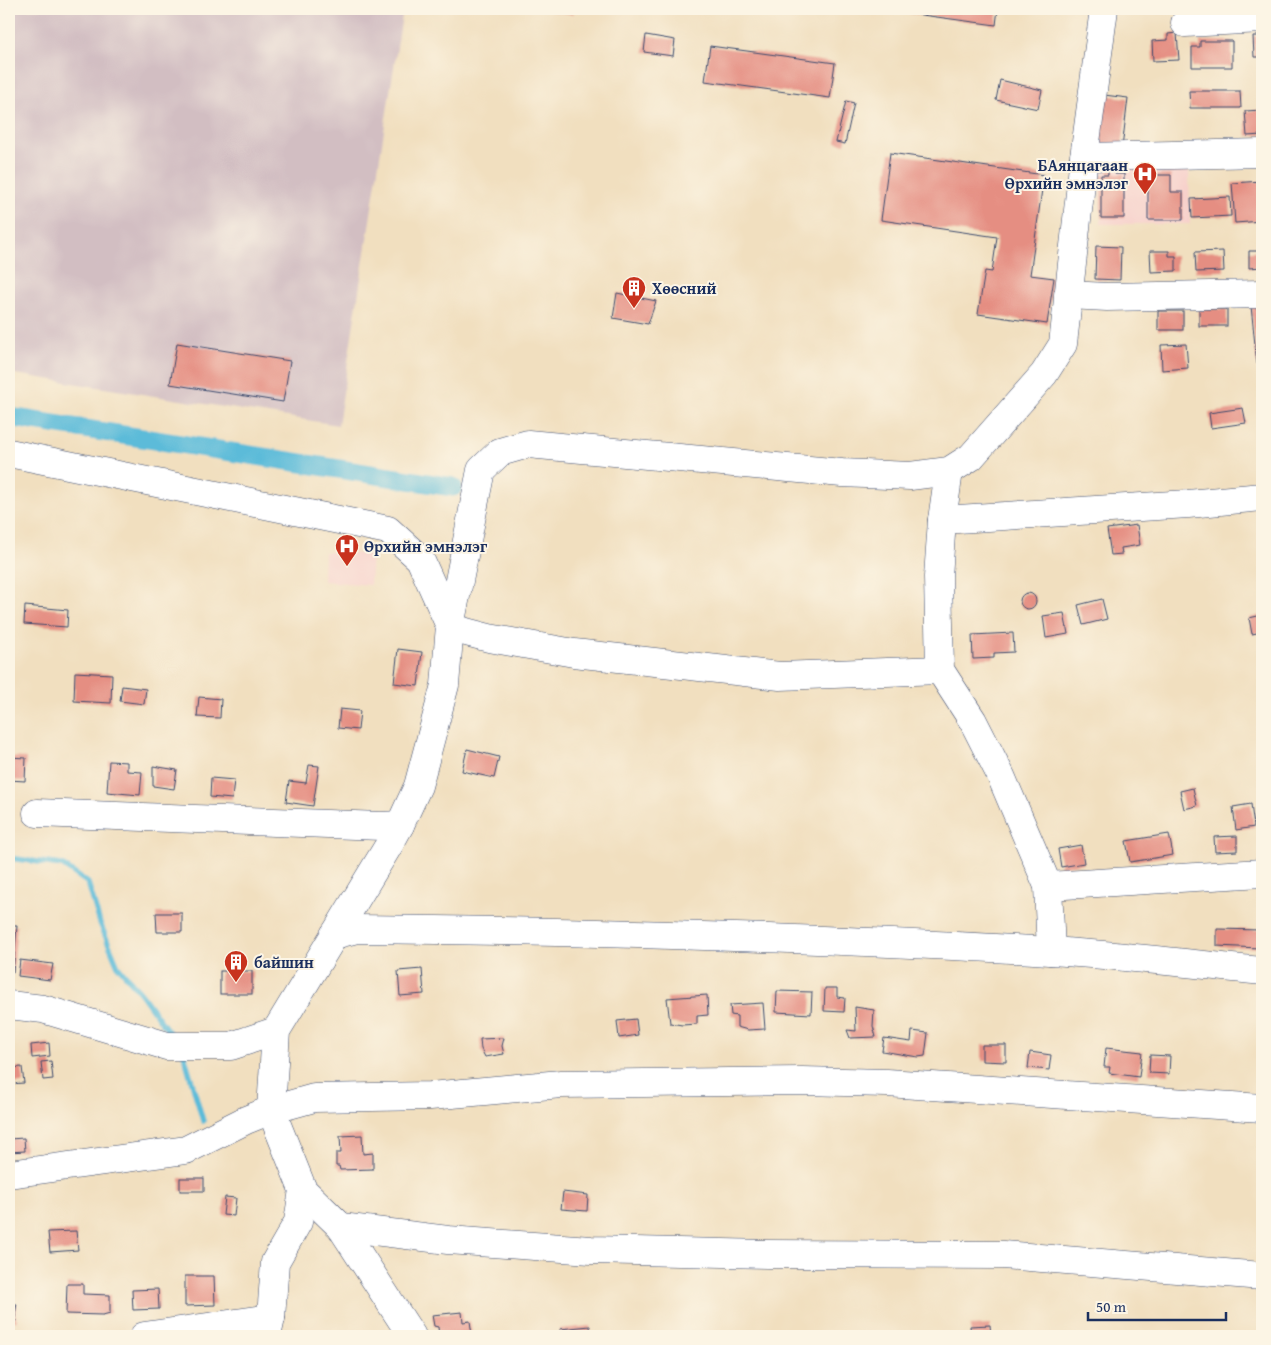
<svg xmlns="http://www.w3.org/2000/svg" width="1271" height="1345" font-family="'Gentium Book Plus',serif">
	<rect width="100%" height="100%" fill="#fcf5e5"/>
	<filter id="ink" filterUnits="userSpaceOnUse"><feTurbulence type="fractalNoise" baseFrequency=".02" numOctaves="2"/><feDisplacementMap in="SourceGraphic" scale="10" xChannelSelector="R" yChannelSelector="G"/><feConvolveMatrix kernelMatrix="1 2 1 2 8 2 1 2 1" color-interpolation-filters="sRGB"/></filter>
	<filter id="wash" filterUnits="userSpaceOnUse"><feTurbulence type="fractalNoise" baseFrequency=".0096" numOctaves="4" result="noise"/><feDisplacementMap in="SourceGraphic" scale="20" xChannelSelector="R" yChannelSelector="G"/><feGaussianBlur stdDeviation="1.12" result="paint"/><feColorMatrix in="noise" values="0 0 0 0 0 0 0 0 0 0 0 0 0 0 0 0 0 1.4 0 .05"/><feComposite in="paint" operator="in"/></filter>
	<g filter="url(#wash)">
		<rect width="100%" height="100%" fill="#f1dfbf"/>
		<!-- built -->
		<g fill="#f7d0cb">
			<polygon points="1189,163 1190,224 1101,224 1100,165"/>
			<polygon points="324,552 372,554 370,585 323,581"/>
		</g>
		<!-- industrial -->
		<polygon fill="#d2bec2" points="9,9 403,9 338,425 9,373"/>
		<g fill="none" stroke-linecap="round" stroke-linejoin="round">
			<!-- stream -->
			<g stroke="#5bbbd9" stroke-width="5.5">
				<polyline points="9,858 62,865 88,883 100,923 118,966 142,995 173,1038"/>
				<polyline points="184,1054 203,1121"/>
			</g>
			<!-- canal -->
			<polyline stroke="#5bbbd9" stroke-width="19" points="9,417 453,487"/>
		</g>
		<g id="blocks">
			<!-- building -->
			<g fill="#e58e82">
				<polygon points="551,9 574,9 573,14 550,11"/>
				<polygon points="893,9 998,9 996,25 892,11"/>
				<polygon points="1177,33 1179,60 1153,61 1152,41 1168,40 1168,34"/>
				<polygon points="646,35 675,40 673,56 644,52"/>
				<polygon points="1253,36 1262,36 1262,57 1254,57"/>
				<polygon points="1200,41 1232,41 1232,67 1192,67 1192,47 1200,47"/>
				<polygon points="710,46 835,63 830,98 705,81"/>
				<polygon points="1000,80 1042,90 1038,109 996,100"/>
				<polygon points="1189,91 1240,91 1241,108 1190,108"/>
				<polygon points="1104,95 1128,98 1122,148 1098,145"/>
				<polygon points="846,101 854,103 845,144 836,142"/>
				<polygon points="1262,110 1262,135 1247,136 1245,111"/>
				<polygon points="890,153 1044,175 1030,275 1054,278 1047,324 978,314 985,271 992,272 997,237 881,220"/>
				<polygon points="1108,169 1115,169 1115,174 1124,174 1124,218 1101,218 1101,175 1108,175"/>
				<polygon points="1148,175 1171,175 1171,192 1183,192 1183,220 1148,220"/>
				<polygon points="1262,181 1262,221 1235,223 1232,183"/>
				<polygon points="1230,197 1231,216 1192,218 1191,199"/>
				<polygon points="1096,246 1121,247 1120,280 1095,279"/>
				<polygon points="1150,251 1169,251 1169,256 1176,256 1176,271 1151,272"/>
				<polygon points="1223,251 1224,271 1196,272 1195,252"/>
				<polygon points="1249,251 1262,251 1262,267 1249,268"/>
				<polygon points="617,293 656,301 648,324 613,318"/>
				<polygon points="1262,305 1262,363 1257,364 1251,306"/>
				<rect x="1199" y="309" width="28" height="17"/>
				<rect x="1158" y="311" width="25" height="19"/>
				<polygon points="177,343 290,361 283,402 170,384"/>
				<polygon points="1186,344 1188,368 1162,370 1161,345"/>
				<polygon points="1243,408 1246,423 1211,428 1209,413"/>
				<polygon points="1137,525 1140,545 1121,548 1122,554 1111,555 1107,529"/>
				<circle cx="1028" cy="601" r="8"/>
				<polygon points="1102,599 1107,619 1083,625 1078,605"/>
				<polygon points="25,606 68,610 67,627 24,624"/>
				<polygon points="1064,613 1068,634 1046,638 1043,616"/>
				<polygon points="1262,615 1262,632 1252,634 1249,618"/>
				<polygon points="1013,633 1014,652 994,653 994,658 973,659 972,635"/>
				<polygon points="398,649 422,652 418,686 394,683"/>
				<polygon points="75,672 112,674 111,703 74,701"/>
				<polygon points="122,686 146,689 144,704 120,701"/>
				<polygon points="199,697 221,699 220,718 197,717"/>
				<polygon points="340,709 360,711 358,730 338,728"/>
				<polygon points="467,749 499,757 494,778 462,771"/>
				<polygon points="9,757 26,758 25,781 9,780"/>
				<polygon points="109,761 127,762 127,771 142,772 140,795 107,792"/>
				<polygon points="309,765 319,766 313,806 286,802 289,781 306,783"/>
				<polygon points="153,766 177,770 174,789 153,786"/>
				<polygon points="211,778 234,780 232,799 210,797"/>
				<polygon points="1193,788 1197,806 1184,809 1180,791"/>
				<polygon points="1251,804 1254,827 1236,830 1233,807"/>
				<polygon points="1169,834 1173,855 1130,862 1126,841"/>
				<polygon points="1237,836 1237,851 1215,852 1214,837"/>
				<polygon points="1081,845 1084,863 1061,867 1058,849"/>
				<polygon points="156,913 182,913 182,932 157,932"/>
				<polygon points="9,926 17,926 13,972 9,971"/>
				<polygon points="1217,929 1260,930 1259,948 1217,946"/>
				<polygon points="20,960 53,964 50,980 18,976"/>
				<polygon points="422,969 424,994 400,996 398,971"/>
				<rect x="220" y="971" width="32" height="23"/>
				<polygon points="825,988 837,988 837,997 845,998 844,1012 824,1011"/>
				<polygon points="777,991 812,992 811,1014 776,1012"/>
				<polygon points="707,995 708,1015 697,1016 697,1024 682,1025 670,1023 667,998"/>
				<polygon points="763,1003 765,1029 748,1030 737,1027 737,1016 731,1015 730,1005"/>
				<polygon points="855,1007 874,1010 873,1026 876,1037 850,1038 847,1030 856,1031"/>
				<polygon points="636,1019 638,1035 619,1038 617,1021"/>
				<polygon points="912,1031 928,1033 925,1056 918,1057 882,1051 884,1038 911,1042"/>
				<polygon points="504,1038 502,1046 504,1054 485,1057 481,1049 480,1039"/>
				<polygon points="49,1043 50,1056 32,1058 31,1045"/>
				<polygon points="982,1045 1006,1045 1006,1062 982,1061"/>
				<polygon points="1106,1048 1142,1052 1139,1077 1109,1073 1110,1067 1104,1067"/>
				<polygon points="1030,1052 1051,1055 1049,1070 1028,1068"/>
				<polygon points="1150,1055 1170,1056 1169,1074 1149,1073"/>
				<polygon points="51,1061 53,1079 43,1080 41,1062"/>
				<polygon points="22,1067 24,1083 9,1084 9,1068"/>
				<polygon points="362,1135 363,1154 373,1153 373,1169 340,1170 339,1166 336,1166 336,1153 341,1153 340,1136"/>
				<polygon points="24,1138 25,1151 9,1152 9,1139"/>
				<rect x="180" y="1178" width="24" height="13"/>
				<polygon points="563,1192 588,1195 587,1211 561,1209"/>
				<polygon points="225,1197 236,1198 234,1216 223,1215"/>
				<polygon points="76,1231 78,1250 50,1252 48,1232"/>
				<polygon points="185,1276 214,1276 215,1305 185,1306"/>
				<polygon points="67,1284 83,1284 83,1294 110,1295 110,1313 103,1315 66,1314"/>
				<polygon points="158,1289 159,1309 133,1310 132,1290"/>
				<polygon points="9,1304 17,1304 15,1314 17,1321 9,1321"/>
				<polygon points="462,1312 463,1322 470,1321 472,1335 439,1336 438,1327 434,1326 432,1315"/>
				<polygon points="990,1325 991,1336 971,1336 970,1326"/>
				<polygon points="590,1326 591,1336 561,1336 560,1329"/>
			</g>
		</g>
	</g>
	<g filter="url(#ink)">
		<use href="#blocks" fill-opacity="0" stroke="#3b496d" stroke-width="1"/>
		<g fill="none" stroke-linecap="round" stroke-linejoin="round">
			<!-- minor casing -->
			<g stroke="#3b496d" stroke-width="29">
				<g id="minor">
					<polyline points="1185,23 1262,19"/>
					<polyline points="1084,157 1262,153"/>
					<polyline points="1068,295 1107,297 1262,294"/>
					<polyline points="9,453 388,530 420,559 450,626 466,632 489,638 574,653 780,676 940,670"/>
					<polyline points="949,471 942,520 938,577 940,670 973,721 1001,776 1048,886 1051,951"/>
					<polyline points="942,520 1188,504 1262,497"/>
					<polyline points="37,813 381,826 400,825"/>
					<polyline points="1048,886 1262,873"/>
					<path d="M334 935 357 929C588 931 819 938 1049 951 1120 955 1191 964 1262 971"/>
					<polyline points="9,1005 43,1009 167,1046 231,1046 276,1031"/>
					<polyline points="9,1174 186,1150 246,1120 271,1110 314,1098 430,1096 561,1084 802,1081 887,1083 1262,1108"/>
					<polyline points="303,1190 341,1227 412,1336"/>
					<polyline points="341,1227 448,1240 591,1250 767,1254 1003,1255 1262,1276"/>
					<polyline points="144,1336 271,1318"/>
					<polyline points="267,1336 271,1318 275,1262 298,1222 303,1190 271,1110 276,1031 389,845 400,825 418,786 445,685 450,626 481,470 500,452 528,444 842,473 910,476 949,471 971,457 1044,374 1063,344 1084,157 1104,9"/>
				</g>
			</g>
			<!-- minor -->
			<use href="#minor" stroke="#fff" stroke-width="28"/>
		</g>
	</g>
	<!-- icons -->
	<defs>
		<g id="hospital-pin" transform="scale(1.25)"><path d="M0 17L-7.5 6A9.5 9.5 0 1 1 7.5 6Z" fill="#c8321e" stroke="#fcf5e5"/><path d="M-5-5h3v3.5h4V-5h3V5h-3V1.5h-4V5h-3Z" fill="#fff"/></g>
		<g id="building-pin" transform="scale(1.25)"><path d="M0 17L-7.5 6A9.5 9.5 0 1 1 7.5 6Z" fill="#c8321e" stroke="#fcf5e5"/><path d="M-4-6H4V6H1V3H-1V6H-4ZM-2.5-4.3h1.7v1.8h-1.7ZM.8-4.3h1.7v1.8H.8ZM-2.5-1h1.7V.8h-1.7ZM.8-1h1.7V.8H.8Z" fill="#fff"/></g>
	</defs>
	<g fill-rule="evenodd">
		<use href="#hospital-pin" x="1145" y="174"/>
		<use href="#building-pin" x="634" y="288"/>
		<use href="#hospital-pin" x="347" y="546"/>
		<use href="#building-pin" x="236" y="962"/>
	</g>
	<g text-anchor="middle" stroke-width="4" stroke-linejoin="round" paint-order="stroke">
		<!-- poi labels -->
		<g font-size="16" font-weight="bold" fill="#1b2f5e" stroke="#fcf5e5" text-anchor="start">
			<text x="1128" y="171" text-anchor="end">БАянцагаан<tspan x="1128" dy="18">Өрхийн эмнэлэг</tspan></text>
			<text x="652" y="294">Хөөсний</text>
			<text x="364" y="552">Өрхийн эмнэлэг</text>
			<text x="254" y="968">байшин</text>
		</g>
	</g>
	<!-- margin -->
	<rect width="1271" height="1345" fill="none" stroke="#fcf5e5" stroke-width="30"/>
	<!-- scale -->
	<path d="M1088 1312v8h138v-8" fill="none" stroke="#1b2f5e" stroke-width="2.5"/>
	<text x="1096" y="1312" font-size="15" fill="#1b2f5e" stroke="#fcf5e5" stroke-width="4" paint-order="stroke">50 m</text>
</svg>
